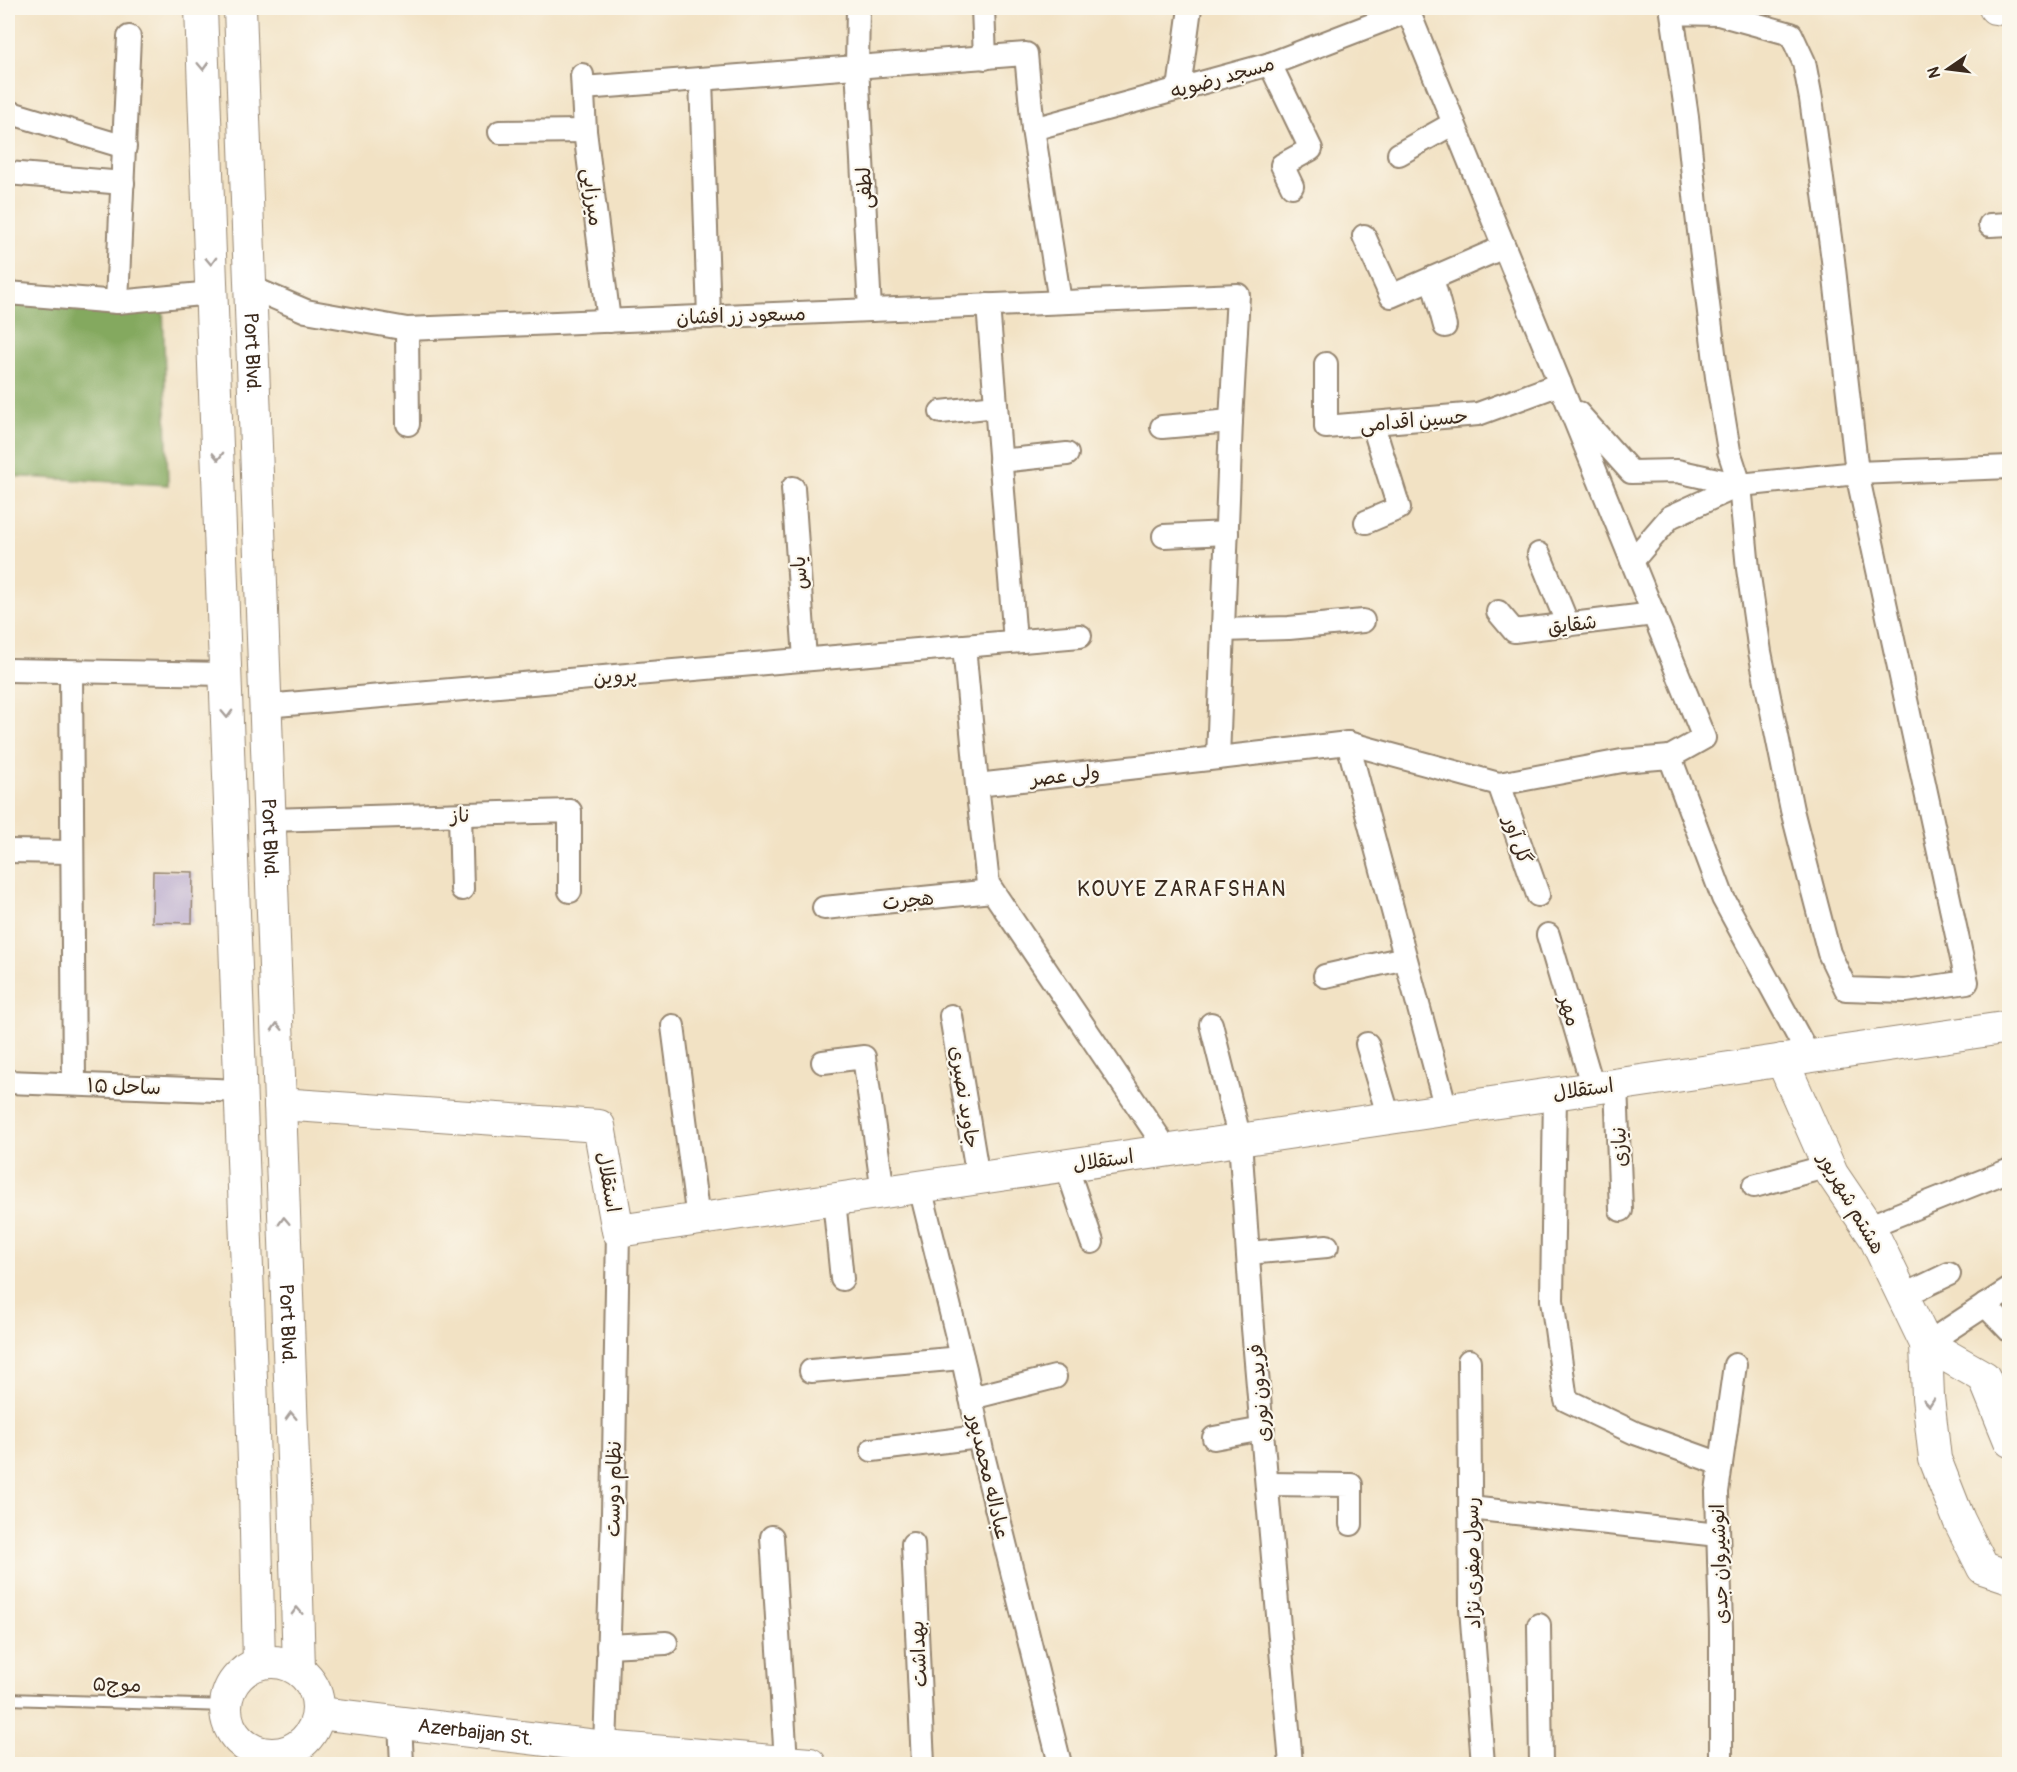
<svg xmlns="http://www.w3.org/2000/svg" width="2017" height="1772" font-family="Pangolin,'Playpen Sans Arabic',sans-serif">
	<rect width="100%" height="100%" fill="#fbf7ec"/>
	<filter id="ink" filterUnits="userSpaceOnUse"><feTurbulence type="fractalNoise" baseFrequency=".0167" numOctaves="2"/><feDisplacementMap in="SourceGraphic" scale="12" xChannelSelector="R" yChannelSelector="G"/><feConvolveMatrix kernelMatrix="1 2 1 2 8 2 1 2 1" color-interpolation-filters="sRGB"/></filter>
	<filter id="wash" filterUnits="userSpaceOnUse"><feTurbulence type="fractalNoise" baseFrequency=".008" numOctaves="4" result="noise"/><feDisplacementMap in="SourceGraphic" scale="24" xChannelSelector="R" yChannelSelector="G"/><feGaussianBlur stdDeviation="1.35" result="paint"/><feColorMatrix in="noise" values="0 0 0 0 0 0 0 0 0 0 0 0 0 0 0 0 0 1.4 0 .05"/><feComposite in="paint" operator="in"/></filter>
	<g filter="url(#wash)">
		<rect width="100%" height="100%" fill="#f2e2c4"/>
		<!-- forest -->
		<polygon fill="#84a95e" stroke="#606a3e" stroke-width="1.5" points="8,301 163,303 168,485 8,476"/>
		<g id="blocks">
			<!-- building -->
			<polygon fill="#ac9bc8" points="153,871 193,872 192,923 152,922"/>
		</g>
	</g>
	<g filter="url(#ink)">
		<use href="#blocks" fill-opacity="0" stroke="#968671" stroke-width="1.5"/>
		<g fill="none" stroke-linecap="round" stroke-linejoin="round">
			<!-- lane casing -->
			<g stroke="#968671" stroke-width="14">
				<polyline id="lane" points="8,1699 226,1706"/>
			</g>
			<!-- street casing -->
			<g stroke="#968671" stroke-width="26">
				<g id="street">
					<polyline points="858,8 857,66 870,310"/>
					<polyline points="983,8 985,58"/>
					<polyline points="1407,8 1704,738 1670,757 1723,898 1809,1056"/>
					<polyline points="1270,64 1311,149 1282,165 1292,186"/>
					<polyline points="582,75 585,131 609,321"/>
					<polyline points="701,79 709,317"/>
					<polyline points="583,88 1026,54 1033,129 1060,302"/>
					<polyline points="1179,89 1190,8"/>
					<polyline points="8,112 125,147"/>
					<polyline points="1033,129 1270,64 1408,11"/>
					<polyline points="500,132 585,131"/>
					<polyline points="1399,154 1454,123"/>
					<polyline points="8,173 123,183"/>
					<polyline points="1990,225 2010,224"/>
					<polyline points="1364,236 1391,296 1504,247"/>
					<polyline points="1432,278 1445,326"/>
					<polyline points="250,287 306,311 407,329 1238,295 1231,421 1218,758 977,785 964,646"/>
					<polyline points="8,293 117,302 212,293"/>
					<polyline points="117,302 129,37"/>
					<polyline points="988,305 1015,641"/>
					<polyline points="407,329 408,424"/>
					<polyline points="1326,364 1326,427 1478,414 1560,384"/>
					<polyline points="941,412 996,406"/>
					<polyline points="1578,413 1631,472 1677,471 1740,485 1670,517 1632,561"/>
					<polyline points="1162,427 1231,421"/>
					<polyline points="1000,461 1067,454"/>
					<polyline points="1740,485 1857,473 1833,260 1811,99 1804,62 1791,34 1718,14 1672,13 1687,117 1697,215 1717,377 1729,451 1740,485 1748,569 1760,652 1792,810 1811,884 1829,953 1846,989 1906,991 1967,982 1857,473 2010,467"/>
					<polyline points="793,488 805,659"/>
					<polyline points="1366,522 1399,508 1373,425"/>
					<polyline points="1164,536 1227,533"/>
					<polyline points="1539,554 1568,625"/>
					<polyline points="1498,612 1514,631 1654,614"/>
					<polyline points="1223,630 1289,628 1363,621"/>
					<polyline points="8,670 226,674"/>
					<polyline points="71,672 74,1084"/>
					<polyline points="265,706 1080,636"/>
					<polyline points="1348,743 1446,1109"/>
					<polyline points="1218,758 1348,743 1499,784 1622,761 1670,757"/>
					<polyline points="1499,784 1538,895"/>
					<polyline points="977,785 988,884 1168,1151"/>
					<polyline points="460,815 462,889"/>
					<polyline points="270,820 570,811 570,891"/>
					<polyline points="8,851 72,852"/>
					<polyline points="824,908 992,891"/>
					<polyline points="1548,935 1593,1088"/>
					<polyline points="1325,976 1405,958"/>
					<polyline points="951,1016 978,1178"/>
					<polyline points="1211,1024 1240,1140 1253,1328 1291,1764"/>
					<polyline points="673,1026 698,1220"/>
					<polyline points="1367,1044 1389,1118"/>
					<polyline points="823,1062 864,1057 883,1192"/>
					<polyline points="8,1082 241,1091"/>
					<polyline points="1616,1085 1621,1210"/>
					<polyline points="1555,1093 1552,1300 1566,1400 1635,1433 1721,1464"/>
					<polyline points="1066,1165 1092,1242"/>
					<polyline points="1754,1186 1829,1166"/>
					<polyline points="920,1187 965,1369 982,1451 1060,1764"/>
					<polyline points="834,1200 842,1279"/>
					<polyline points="1867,1227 2010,1170"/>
					<polyline points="1248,1253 1327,1246"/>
					<polyline points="1903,1296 1949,1274"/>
					<polyline points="1985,1305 2010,1331"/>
					<polyline points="1926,1344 2010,1289"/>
					<polyline points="1469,1361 1471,1608 1483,1764"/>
					<polyline points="811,1371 962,1358"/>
					<polyline points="971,1398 1055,1377"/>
					<polyline points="1214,1438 1263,1429"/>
					<polyline points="872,1450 979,1437"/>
					<polyline points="1267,1484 1351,1485 1351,1524"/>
					<polyline points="1470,1508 1718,1535"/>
					<polyline points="772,1537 786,1762"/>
					<polyline points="913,1544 923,1764"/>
					<polyline points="1539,1625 1541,1764"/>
					<polyline points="608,1646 666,1643"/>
					<polyline points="400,1722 402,1764"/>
					<polyline points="605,1747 613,1515 618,1231"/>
					<polyline points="1721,1764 1721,1628 1717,1492 1735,1365"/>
				</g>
			</g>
			<!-- secondary casing -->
			<g stroke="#968671" stroke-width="34">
				<g id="secondary">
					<polyline points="201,8 255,1489 259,1663"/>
					<path id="s1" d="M240 8 294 1487 299 1670"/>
					<polyline points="1995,8 2010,10"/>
					<polyline points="1782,1060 1832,1174 1874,1236 1926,1344 1928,1397 1935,1459 1959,1520 1983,1568 2010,1577"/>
					<polyline points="280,1104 599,1126 618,1231 2010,1027"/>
					<polyline points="1926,1344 1984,1377 2010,1441"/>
					<circle cx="272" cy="1708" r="46"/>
					<path id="s2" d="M319 1713 605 1747 810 1764"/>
				</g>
			</g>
			<!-- lane -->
			<use href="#lane" stroke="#fff" stroke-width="10"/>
			<!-- street -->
			<use href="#street" stroke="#fff" stroke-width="22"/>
			<!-- secondary -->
			<use href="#secondary" stroke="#fff" stroke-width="32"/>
		</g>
		<!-- one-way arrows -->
		<defs><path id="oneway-chevron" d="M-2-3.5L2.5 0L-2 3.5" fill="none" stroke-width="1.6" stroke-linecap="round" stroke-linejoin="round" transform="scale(1.5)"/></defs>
		<g stroke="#a79f9a">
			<use href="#oneway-chevron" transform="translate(203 66) rotate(88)"/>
			<use href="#oneway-chevron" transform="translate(211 261) rotate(88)"/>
			<use href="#oneway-chevron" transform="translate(218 456) rotate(88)"/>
			<use href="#oneway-chevron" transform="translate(227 714) rotate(88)"/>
			<use href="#oneway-chevron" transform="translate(277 1027) rotate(-92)"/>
			<use href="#oneway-chevron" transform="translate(284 1221) rotate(-92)"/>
			<use href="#oneway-chevron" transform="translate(1929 1402) rotate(85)"/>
			<use href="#oneway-chevron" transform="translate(291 1416) rotate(-92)"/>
			<use href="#oneway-chevron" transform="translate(297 1611) rotate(-92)"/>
		</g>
	</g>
	<g text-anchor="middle" stroke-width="4.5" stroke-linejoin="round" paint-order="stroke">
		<!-- street labels -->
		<g font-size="20" fill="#3b2a1e" stroke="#fbf7ec">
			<text transform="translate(1222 77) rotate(-16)" y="7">مسجد رضویه</text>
			<text transform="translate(864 188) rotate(-93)" y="7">لطفی</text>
			<text transform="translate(593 197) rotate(83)" y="7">میرزایی</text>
			<text transform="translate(741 315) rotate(-2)" y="7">مسعود زر افشان</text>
			<text dy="7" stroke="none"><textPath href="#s1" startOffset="345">Port Blvd.</textPath></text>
			<text transform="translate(1414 420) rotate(-5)" y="7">حسین اقدامی</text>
			<text transform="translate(799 573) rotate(-94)" y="7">یاس</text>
			<text transform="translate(1572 624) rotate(-7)" y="7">شقایق</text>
			<text transform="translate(615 676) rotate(-5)" y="7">پروین</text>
			<text transform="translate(1065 775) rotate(-6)" y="7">ولی عصر</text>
			<text transform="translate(460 815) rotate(-2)" y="7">ناز</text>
			<text dy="7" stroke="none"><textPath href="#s1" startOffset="831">Port Blvd.</textPath></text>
			<text transform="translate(1518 840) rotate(71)" y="7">گل آور</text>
			<text transform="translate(908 900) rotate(-6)" y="7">هجرت</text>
			<text transform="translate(1570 1011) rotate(74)" y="7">مهر</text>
			<text transform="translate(124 1086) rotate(2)" y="7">ساحل ۱۵</text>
			<text transform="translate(1583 1089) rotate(-8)" y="7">استقلال</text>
			<text transform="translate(965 1097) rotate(81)" y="7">جاوید نصیری</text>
			<text transform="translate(1619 1147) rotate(-92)" y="7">نیازی</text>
			<text transform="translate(1103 1160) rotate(-8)" y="7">استقلال</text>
			<text transform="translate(609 1182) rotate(80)" y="7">استقلال</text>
			<text transform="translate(1852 1203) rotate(60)" y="7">هشتم شهریور</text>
			<text dy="7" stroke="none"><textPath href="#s1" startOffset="1317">Port Blvd.</textPath></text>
			<text transform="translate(1259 1393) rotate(-95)" y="7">فریدون نوری</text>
			<text transform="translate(989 1476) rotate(77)" y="7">عباداله محمدپور</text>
			<text transform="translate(613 1489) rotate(-89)" y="7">نظام دوست</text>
			<text transform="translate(1472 1563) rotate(-91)" y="7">رسول صفری نژاد</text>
			<text transform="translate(1719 1564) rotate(-92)" y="7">انوشیروان جدی</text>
			<text transform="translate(918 1654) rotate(-93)" y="7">بهداشت</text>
			<text transform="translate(117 1684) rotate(2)" y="7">موج۵</text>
			<text dy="7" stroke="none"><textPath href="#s2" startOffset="158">Azerbaijan St.</textPath></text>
		</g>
		<!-- neighbourhood labels -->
		<g font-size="21" letter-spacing="1.5" fill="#3b2a1e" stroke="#fbf7ec">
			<text x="1182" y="896">KOUYE ZARAFSHAN</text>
		</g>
	</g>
	<!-- margin -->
	<rect width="2017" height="1772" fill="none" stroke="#fbf7ec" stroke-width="30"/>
	<!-- north arrow -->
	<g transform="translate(1948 69) rotate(256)" stroke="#fbf7ec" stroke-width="4.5" paint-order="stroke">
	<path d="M0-4.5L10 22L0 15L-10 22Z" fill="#3b2a1e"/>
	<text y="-9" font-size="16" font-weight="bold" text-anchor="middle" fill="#3b2a1e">N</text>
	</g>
</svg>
